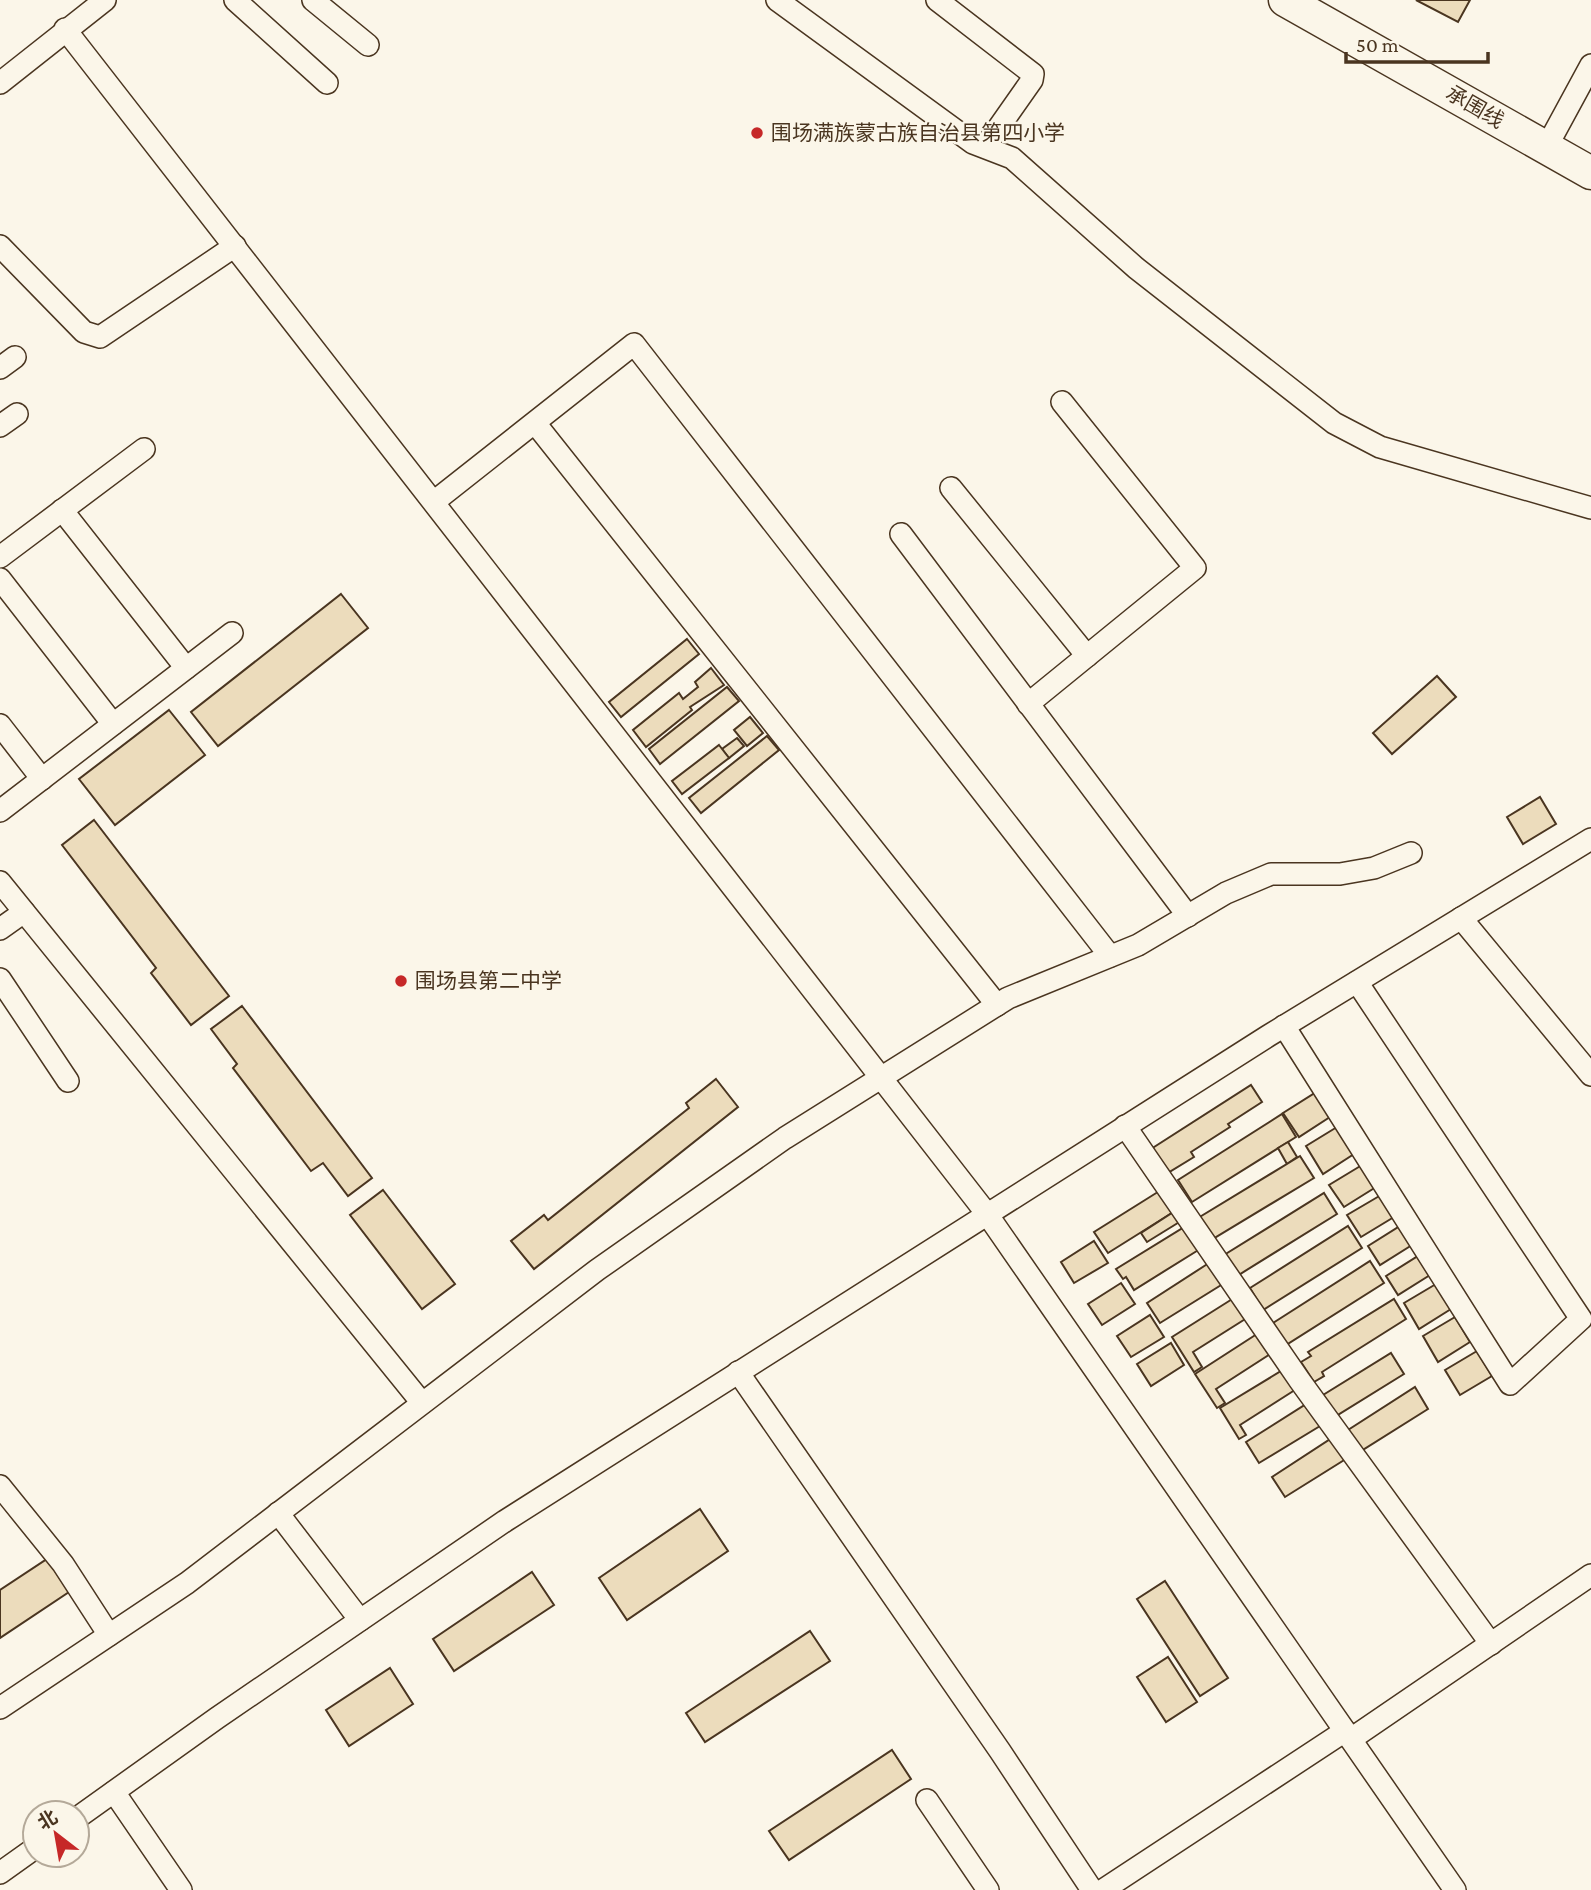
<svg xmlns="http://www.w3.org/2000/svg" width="1591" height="1890" font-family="'Crimson Pro','Noto Sans SC',serif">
	<rect width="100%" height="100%" fill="#fbf6e9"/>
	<!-- building -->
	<g fill="#ecdcbc" stroke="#4a3520" stroke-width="2">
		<polygon points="1416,0 1470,0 1458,22"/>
		<polygon points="341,594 368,628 218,746 191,712"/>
		<polygon points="687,639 699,654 621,717 609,702"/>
		<polygon points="711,668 724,685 690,707 692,710 646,747 633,730 679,693 683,699 698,687 695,682"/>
		<polygon points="1437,676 1456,697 1392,754 1373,733"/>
		<polygon points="727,687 739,701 660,764 649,749"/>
		<polygon points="169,710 205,755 115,825 79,779"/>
		<polygon points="750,717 763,733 747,746 734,730"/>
		<polygon points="767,736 779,750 701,813 689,798"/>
		<polygon points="737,738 744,746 729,758 722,749"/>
		<polygon points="719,745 729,758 682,794 672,781"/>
		<polygon points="1540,797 1556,824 1523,844 1507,817"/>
		<polygon points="94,820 229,996 191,1025 151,973 156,968 62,845"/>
		<polygon points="242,1006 372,1178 348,1196 323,1163 311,1171 233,1068 237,1064 211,1029"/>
		<polygon points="716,1079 738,1107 534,1269 511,1241 544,1215 548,1220 689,1108 686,1103"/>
		<polygon points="1251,1085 1262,1102 1228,1124 1230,1127 1191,1152 1194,1157 1166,1174 1151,1149"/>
		<polygon points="1318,1091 1333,1115 1299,1137 1283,1113"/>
		<polygon points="1282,1114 1296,1137 1192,1202 1178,1180"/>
		<polygon points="1337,1127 1354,1154 1323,1174 1306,1146"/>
		<polygon points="1288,1142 1297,1157 1287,1164 1278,1148"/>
		<polygon points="1300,1156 1314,1178 1211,1240 1198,1218"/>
		<polygon points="1362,1165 1376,1187 1344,1207 1329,1185"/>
		<polygon points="383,1190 455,1284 422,1309 350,1215"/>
		<polygon points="1161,1190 1175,1211 1108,1253 1094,1232"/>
		<polygon points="1324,1193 1337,1214 1237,1276 1224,1255"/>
		<polygon points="1381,1195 1394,1217 1361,1237 1347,1215"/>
		<polygon points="1175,1211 1181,1221 1147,1242 1141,1233"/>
		<polygon points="1186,1226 1200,1249 1134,1290 1126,1277 1123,1279 1116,1269"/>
		<polygon points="1348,1226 1362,1248 1263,1310 1250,1288"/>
		<polygon points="1400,1226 1412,1245 1380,1265 1368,1246"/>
		<polygon points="1094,1241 1108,1263 1074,1283 1061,1262"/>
		<polygon points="1418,1256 1430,1275 1398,1295 1386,1276"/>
		<polygon points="1212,1261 1226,1282 1160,1323 1147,1303"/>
		<polygon points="1370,1261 1384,1283 1286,1345 1273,1323"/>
		<polygon points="1121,1283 1135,1304 1102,1325 1088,1304"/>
		<polygon points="1436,1284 1451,1309 1419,1329 1404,1303"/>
		<polygon points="1237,1296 1250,1316 1193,1352 1202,1367 1194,1372 1172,1337"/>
		<polygon points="1394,1299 1406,1319 1322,1372 1324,1376 1314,1382 1301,1362 1311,1356 1308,1352"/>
		<polygon points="1150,1315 1164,1337 1131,1357 1117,1336"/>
		<polygon points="1455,1317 1470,1342 1438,1362 1423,1336"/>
		<polygon points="1260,1332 1275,1351 1216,1389 1225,1403 1217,1408 1195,1374"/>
		<polygon points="1171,1343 1184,1365 1151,1386 1137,1364"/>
		<polygon points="1477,1351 1492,1376 1460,1395 1445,1370"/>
		<polygon points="1391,1353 1404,1374 1336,1416 1323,1395"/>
		<polygon points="1286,1368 1298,1388 1240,1425 1246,1435 1239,1439 1220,1408"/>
		<polygon points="1415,1387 1428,1409 1361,1451 1348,1430"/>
		<polygon points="1311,1401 1325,1423 1259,1463 1246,1442"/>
		<polygon points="1335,1436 1349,1457 1285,1497 1272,1477"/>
		<polygon points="700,1509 728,1551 627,1620 599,1578"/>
		<polygon points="47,1559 69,1592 0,1638 0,1590"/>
		<polygon points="532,1572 554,1605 454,1671 433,1639"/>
		<polygon points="1165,1581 1228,1678 1200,1696 1137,1599"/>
		<polygon points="810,1631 830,1661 705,1742 686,1713"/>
		<polygon points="1168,1657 1197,1702 1166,1722 1137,1677"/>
		<polygon points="390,1668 413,1704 349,1746 326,1710"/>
		<polygon points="892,1750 911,1779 789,1860 769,1831"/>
	</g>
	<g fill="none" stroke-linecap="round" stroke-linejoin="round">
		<!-- minor casing -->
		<g stroke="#4a3520" stroke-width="24">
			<g id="minor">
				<polyline points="235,0 327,83"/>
				<polyline points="313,0 368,45"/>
				<polyline points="777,0 973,143 1012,158 1136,268 1334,423 1380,447 1591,508"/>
				<polyline points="937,0 1033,74 1032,80 985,147"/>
				<polyline points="65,29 987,1214 1455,1890"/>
				<polyline points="0,83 105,0"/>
				<polyline points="1546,148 1591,65"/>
				<polyline points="0,246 84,332 100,337 235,246"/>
				<polyline points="0,368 15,357"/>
				<polyline points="535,423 997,1005"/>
				<polyline points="0,426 17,414"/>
				<polyline points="951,488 1087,656"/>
				<polyline points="435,501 634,344 1110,956"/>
				<polyline points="62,510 186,668"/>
				<polyline points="901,534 1188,916"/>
				<polyline points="0,557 144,449"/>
				<polyline points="0,579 113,724"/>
				<polyline points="1028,704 1195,568 1062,402"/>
				<polyline points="0,725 42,779"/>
				<polyline points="0,811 232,633"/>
				<polyline points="0,882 422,1403"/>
				<polyline points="1461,918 1591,1075"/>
				<polyline points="0,929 24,912"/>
				<polyline points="0,979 68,1081"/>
				<polyline points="1284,1026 1510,1384 1581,1319 1357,982"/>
				<polyline points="1125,1126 1300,1381 1491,1644"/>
				<polyline points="738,1372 1000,1751 1092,1890"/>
				<polyline points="0,1486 63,1564 109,1635"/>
				<polyline points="278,1513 360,1620"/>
				<polyline points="0,1708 187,1583 597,1270 785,1138 1008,998 1138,945 1226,893 1271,874 1340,874 1374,868 1411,853"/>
				<polyline points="1351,1739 1591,1575"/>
				<polyline points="114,1792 181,1890"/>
				<polyline points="927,1800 988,1890"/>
				<polyline points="77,1818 217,1718 505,1521 1268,1036 1591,839"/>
				<polyline points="0,1873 35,1848"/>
				<polyline points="1103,1890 1345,1731"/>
			</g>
		</g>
		<!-- highway casing -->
		<g stroke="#4a3520" stroke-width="35">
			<polyline id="highway" points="1285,0 1591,173"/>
		</g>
		<!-- minor -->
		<use href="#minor" stroke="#fbf6e9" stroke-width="21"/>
		<!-- highway -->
		<use href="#highway" stroke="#fbf6e9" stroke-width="32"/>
	</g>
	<!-- markers -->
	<g fill="#c62828" stroke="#fbf6e9" stroke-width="2.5">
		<circle cx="757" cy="133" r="7"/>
		<circle cx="401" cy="981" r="7"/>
	</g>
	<g text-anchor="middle" stroke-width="5" stroke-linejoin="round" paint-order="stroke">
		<!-- street labels -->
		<g font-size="21" fill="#4a3520" stroke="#fbf6e9">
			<text transform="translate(1475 107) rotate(30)" y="7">承围线</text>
		</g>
		<!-- poi labels -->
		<g font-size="21" fill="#4a3520" stroke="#fbf6e9" text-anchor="start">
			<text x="771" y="140">围场满族蒙古族自治县第四小学</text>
			<text x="415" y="988">围场县第二中学</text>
		</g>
	</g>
	<!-- north arrow -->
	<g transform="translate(56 1834) rotate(329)"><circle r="33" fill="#fbf6e9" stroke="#b4a999" stroke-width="2"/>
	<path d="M0-5L12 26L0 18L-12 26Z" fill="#c62828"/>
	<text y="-10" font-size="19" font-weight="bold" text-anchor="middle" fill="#4a3520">北</text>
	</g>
	<!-- scale -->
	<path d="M1346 52v10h142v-10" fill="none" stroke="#4a3520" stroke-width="3.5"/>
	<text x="1356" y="52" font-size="21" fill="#4a3520" stroke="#fbf6e9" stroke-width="5" paint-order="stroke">50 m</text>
</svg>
